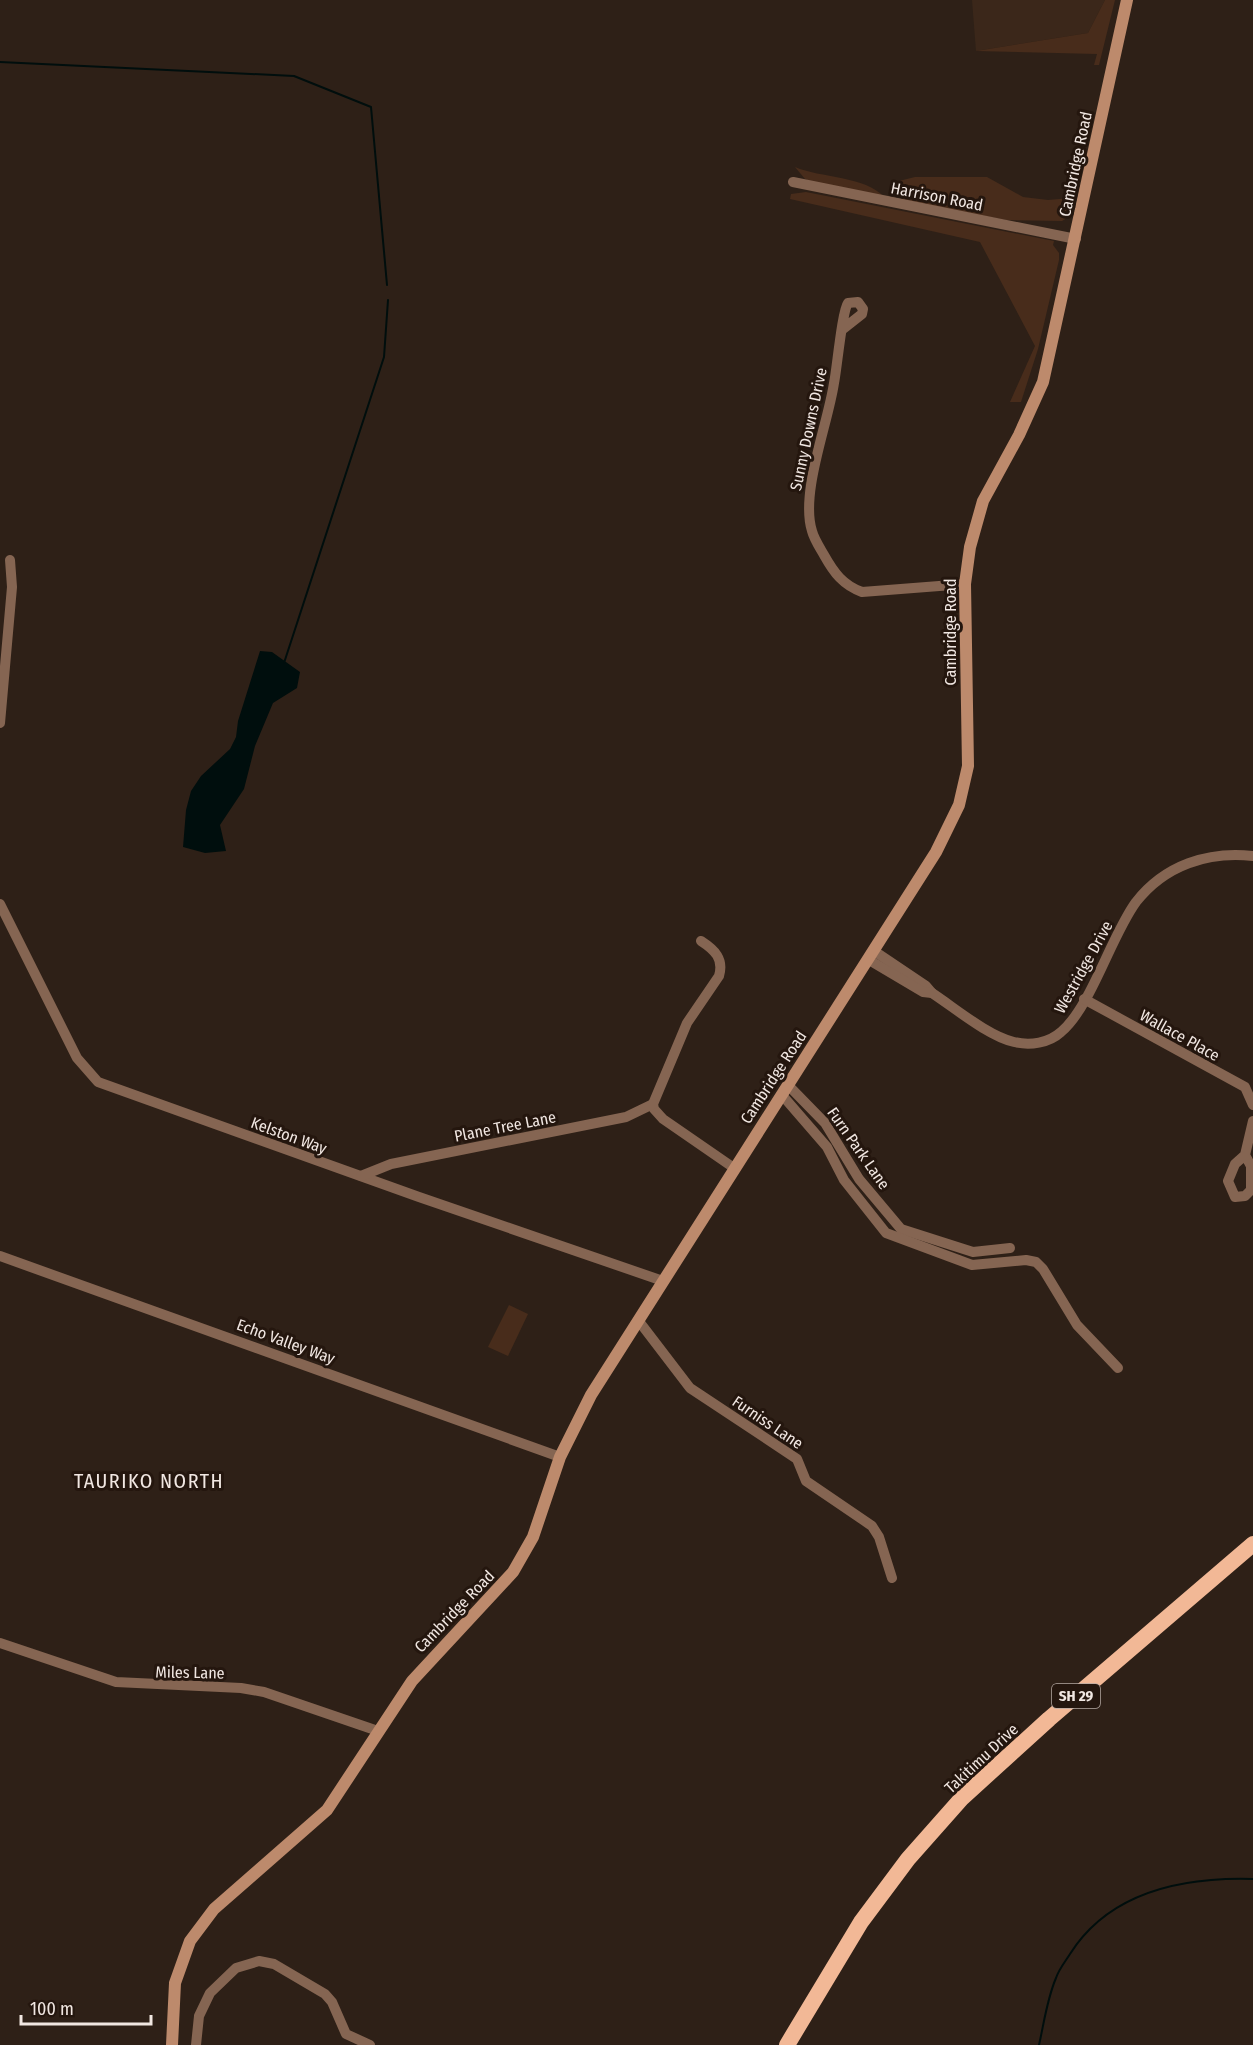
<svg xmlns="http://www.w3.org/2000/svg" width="1253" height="2045" font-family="'Fira Sans Condensed',sans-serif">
	<rect width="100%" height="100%" fill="#2e2017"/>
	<!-- built -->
	<polygon fill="#3b271a" points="972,0 1105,0 1088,33 976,51"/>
	<!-- green -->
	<g fill="#482c1b">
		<polygon points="1105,0 1115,0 1099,65 1094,65 1097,54 976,51 1088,33"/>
		<path d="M795 167C820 178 866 176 884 197L814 183 805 179Z"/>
		<polygon points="915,177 987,177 1023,197 1048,200 1072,198 1067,218 1062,221 1006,220 904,200 895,182"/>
		<polygon points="806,192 1054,241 1053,245 1059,253 1059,260 1038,349 1021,402 1010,402 1035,346 980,242 790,199 791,194"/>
		<polygon points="509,1305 528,1314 508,1356 488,1347"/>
	</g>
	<!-- water -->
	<polygon fill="#000e0d" points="260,651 272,652 300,672 297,688 273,703 255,746 244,789 220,825 226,851 205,853 183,847 186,810 191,791 201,776 230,749 236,737 238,721"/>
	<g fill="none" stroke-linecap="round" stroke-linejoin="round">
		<!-- stream -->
		<g stroke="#000e0d" stroke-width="2">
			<polyline points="0,62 294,76 371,107 387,285"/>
			<polyline points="284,663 384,357 388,300"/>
			<path d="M1039 2045C1044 2023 1047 1999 1056 1978 1059 1969 1065 1962 1070 1954 1110 1891 1184 1877 1253 1879"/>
		</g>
		<!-- minor -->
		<g stroke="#856552" stroke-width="10">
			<polyline points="793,182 1076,239"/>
			<path d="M843 329 862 314 863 309 858 302 848 303C842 311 837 369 834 383 828 424 800 493 812 531 814 539 820 548 824 555 834 573 843 585 862 592L965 584"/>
			<polyline points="0,723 12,587 10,560"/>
			<polyline points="0,904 77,1058 98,1082 419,1197 663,1281"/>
			<path d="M701 941C715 950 724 959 719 976L687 1023 653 1104 654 1109 663 1119 734 1168"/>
			<polyline points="874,951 926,986 932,993"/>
			<path d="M869 960 923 992 932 993C955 1008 988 1036 1014 1042 1030 1046 1049 1043 1061 1032 1091 1007 1111 936 1136 902 1165 865 1208 851 1253 856"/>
			<polyline points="1084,999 1245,1087 1253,1105"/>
			<polyline points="787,1084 825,1123 859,1179 901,1229 973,1252 1010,1248"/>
			<polyline points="782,1095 827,1147 844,1180 886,1233 972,1265 1026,1260 1036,1262 1043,1269 1077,1325 1118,1368"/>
			<polyline points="1245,1155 1251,1166 1251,1190 1245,1196 1235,1197 1228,1181 1235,1164 1245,1155 1253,1121"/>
			<polyline points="361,1176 391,1164 626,1117 653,1104"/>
			<polyline points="0,1256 560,1457"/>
			<polyline points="638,1320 690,1388 797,1459 806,1481 872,1526 879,1537 892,1578"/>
			<polyline points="0,1643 116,1682 241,1688 264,1692 378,1731"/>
			<polyline points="196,2045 199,2016 210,1993 236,1968 259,1961 274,1964 325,1994 332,2002 346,2034 370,2045"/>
		</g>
		<!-- secondary -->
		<polyline stroke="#bd8a6c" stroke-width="12" points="172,2045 175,1983 190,1941 214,1909 327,1810 412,1681 513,1572 533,1537 560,1457 591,1395 936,852 959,805 968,766 965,584 970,547 983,501 1019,435 1043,382 1127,0"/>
		<!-- trunk -->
		<polyline stroke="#f2b896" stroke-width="16" points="787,2045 861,1922 908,1859 962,1798 1049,1719 1253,1544"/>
	</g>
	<g text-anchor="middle" stroke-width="6" stroke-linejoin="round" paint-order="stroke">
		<!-- shield labels -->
		<rect fill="#24160e" stroke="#b4a8a2" stroke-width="1.5" x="1052" y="1684" width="48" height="24" rx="4.5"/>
		<g font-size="15" font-weight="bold" fill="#f1e7e2">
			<text x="1076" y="1701">SH 29</text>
		</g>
		<!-- street labels -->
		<g font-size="16" fill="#f1e7e2" stroke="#24160e">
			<text transform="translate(1075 164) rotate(-78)" y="6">Cambridge Road</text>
			<text transform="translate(937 196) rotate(11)" y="6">Harrison Road</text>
			<text transform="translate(808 429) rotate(-78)" y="6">Sunny Downs Drive</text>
			<text transform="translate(950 632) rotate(-90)" y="6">Cambridge Road</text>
			<text transform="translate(1083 967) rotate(-61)" y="6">Westridge Drive</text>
			<text transform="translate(1180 1035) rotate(29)" y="6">Wallace Place</text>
			<text transform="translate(773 1077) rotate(-57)" y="6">Cambridge Road</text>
			<text transform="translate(505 1126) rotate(-11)" y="6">Plane Tree Lane</text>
			<text transform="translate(289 1135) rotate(20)" y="6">Kelston Way</text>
			<text transform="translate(859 1148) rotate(55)" y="6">Furn Park Lane</text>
			<text transform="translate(286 1341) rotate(20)" y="6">Echo Valley Way</text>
			<text transform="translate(768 1422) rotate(34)" y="6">Furniss Lane</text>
			<text transform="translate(454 1611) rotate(-46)" y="6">Cambridge Road</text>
			<text transform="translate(190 1672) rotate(1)" y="6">Miles Lane</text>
			<text transform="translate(981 1758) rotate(-43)" y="6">Takitimu Drive</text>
		</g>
		<!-- quarter labels -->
		<g font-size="20" letter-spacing="1.5" fill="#f1e7e2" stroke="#24160e">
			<text x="149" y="1488">TAURIKO NORTH</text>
		</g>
	</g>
	<!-- scale -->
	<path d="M21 2015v9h130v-9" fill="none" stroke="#f1e7e2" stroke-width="3"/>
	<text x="30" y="2015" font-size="18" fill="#f1e7e2" stroke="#24160e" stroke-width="4.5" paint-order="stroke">100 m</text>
</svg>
